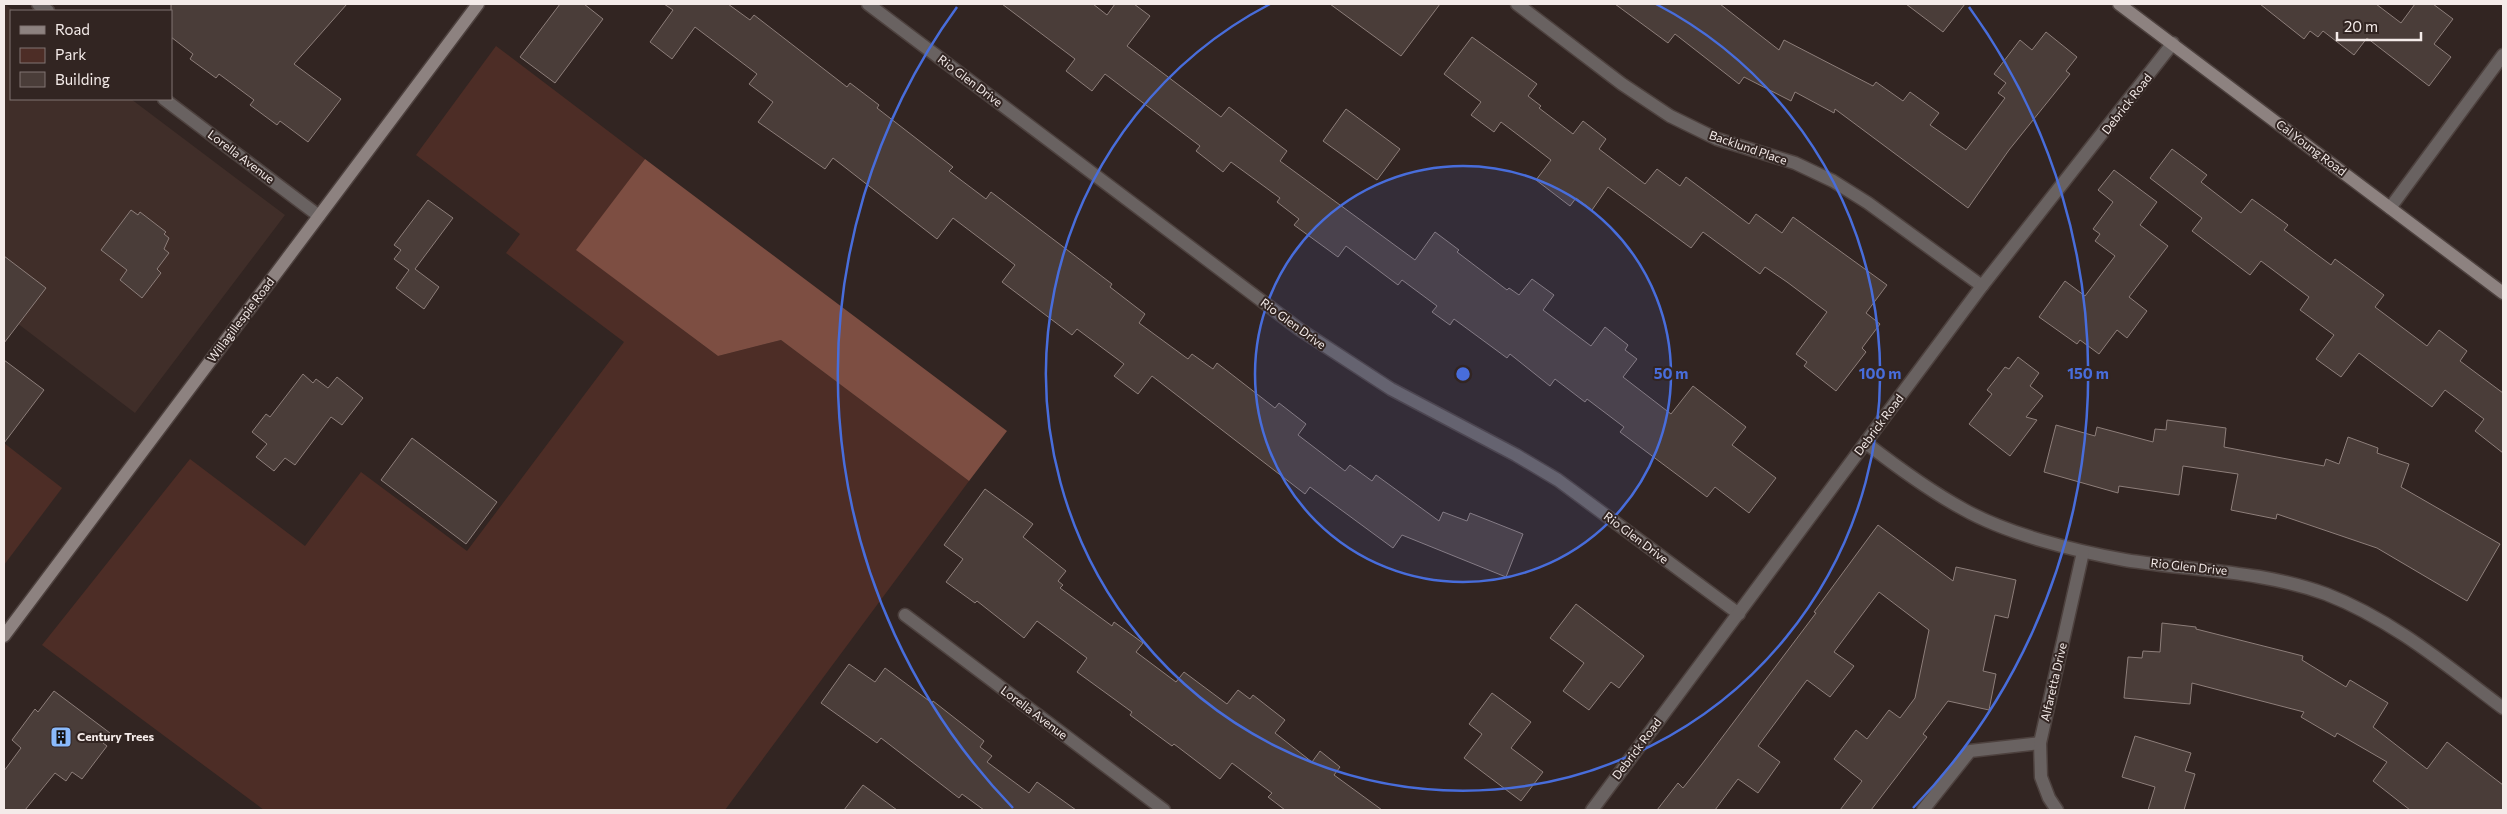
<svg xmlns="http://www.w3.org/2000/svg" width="2507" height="814" font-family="Commissioner,sans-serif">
	<rect width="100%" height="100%" fill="#322522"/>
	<!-- built -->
	<polygon fill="#402e29" points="4,4 15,11 11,11 11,99 131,99 285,215 135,413 17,323 12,328 4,322"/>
	<!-- green -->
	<g fill="#4d2d26">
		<polygon points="496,46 645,159 577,250 718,356 781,340 969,481 725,810 264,810 42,645 190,459 305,546 361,472 467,551 624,342 506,253 520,234 416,155"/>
		<polygon points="4,443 62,488 4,565"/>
	</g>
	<!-- forest -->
	<polygon fill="#7d4e42" points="645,159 1007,431 969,481 781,340 718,356 576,250"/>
	<!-- building -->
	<g fill="#4a3d39" stroke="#8d7e7a">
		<polygon points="171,4 347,4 294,64 341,99 308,142 280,121 277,125 250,105 254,100 219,74 216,78 190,59 193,54 171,37"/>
		<polygon points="560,4 584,4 603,19 555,83 520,57"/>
		<polygon points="664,4 728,4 750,20 754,15 847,87 850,83 879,105 877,108 953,167 949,171 986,199 991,192 1112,284 1110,287 1145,314 1139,323 1188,359 1192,354 1213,369 1217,363 1275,408 1279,403 1306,424 1298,435 1345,471 1350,465 1372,481 1376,475 1439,521 1443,512 1467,521 1470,513 1523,534 1506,577 1402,535 1393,548 1310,487 1305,494 1152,376 1138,394 1114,376 1124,364 1077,329 1072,335 1002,282 1015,265 953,218 937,239 833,158 825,169 758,122 773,102 749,84 757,74 695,27 672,59 650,42 673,10"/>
		<polygon points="1002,4 1093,4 1107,15 1115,4 1134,4 1150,16 1127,46 1221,117 1229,107 1287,151 1280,161 1415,260 1435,232 1459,250 1457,252 1507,290 1509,288 1519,295 1532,279 1554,295 1543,310 1591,346 1605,327 1628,345 1625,350 1637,359 1623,377 1671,414 1693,386 1746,427 1732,445 1776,478 1749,513 1715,487 1707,497 1620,432 1624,427 1587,399 1585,402 1555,379 1550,386 1510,354 1507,358 1454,319 1450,325 1432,312 1437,306 1402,280 1398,285 1346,246 1338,257 1294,225 1299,219 1277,202 1280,198 1231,162 1223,172 1196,151 1200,146 1105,74 1092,91 1066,71 1075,59"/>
		<polygon points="1330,4 1440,4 1401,56"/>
		<polygon points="1615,4 1720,4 1779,50 1784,40 1873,86 1876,82 1903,101 1910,92 1939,113 1930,125 1966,150 2005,98 1998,93 2006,83 1994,74 2020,40 2032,50 2046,32 2077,57 2066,71 2070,74 2009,150 1968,208 1835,109 1834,113 1795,92 1791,101 1744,77 1739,84 1675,34 1668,43"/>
		<polygon points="1906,4 1965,4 1943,32"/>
		<polygon points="2260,4 2376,4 2401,23 2415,4 2433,4 2453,19 2434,44 2451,57 2429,86 2367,38 2354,55 2323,31 2318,37 2310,31 2304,39"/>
		<polygon points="1472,37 1537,84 1528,96 1541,106 1539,108 1573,134 1583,121 1606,139 1599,149 1645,184 1657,169 1680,186 1686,177 1749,224 1756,214 1782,233 1793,217 1887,285 1866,313 1880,324 1862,348 1866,352 1836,391 1804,366 1807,362 1796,354 1827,312 1787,282 1765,267 1760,274 1703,232 1691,248 1608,187 1592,210 1576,198 1570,206 1536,180 1551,160 1501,122 1494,132 1471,115 1481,102 1444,74"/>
		<polygon points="1346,109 1400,149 1377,180 1323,141"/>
		<polygon points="2172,149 2207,175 2201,182 2241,213 2252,199 2288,225 2284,230 2331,265 2335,259 2384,295 2375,307 2427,346 2439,330 2467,351 2460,361 2503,393 2503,453 2475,431 2484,419 2445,390 2432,407 2359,353 2341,377 2316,359 2334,335 2300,310 2309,297 2261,261 2250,275 2192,231 2202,218 2150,178"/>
		<polygon points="2114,170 2157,202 2140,225 2168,246 2129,297 2147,311 2127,338 2117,330 2099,354 2080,340 2077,344 2039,317 2065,281 2085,296 2115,256 2095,241 2100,234 2093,229 2113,202 2098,190"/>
		<polygon points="428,200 453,218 415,269 439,287 424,309 396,288 409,270 394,259 401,250 394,245"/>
		<polygon points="131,210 138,215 140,212 166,232 164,234 169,238 164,249 169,253 157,269 161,273 142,298 120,280 127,270 101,250"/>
		<polygon points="4,256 46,288 4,343"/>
		<polygon points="2018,357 2039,373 2030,386 2043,396 2026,417 2037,420 2010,456 1969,424 1992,394 1987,390 2005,367 2009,369"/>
		<polygon points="4,360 44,390 4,443"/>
		<polygon points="303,374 313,383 316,379 328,388 337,377 363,398 342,425 331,417 295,465 285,458 274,471 256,457 267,444 252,432 266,414 270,417"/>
		<polygon points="2167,420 2226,428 2224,447 2324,466 2326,459 2339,464 2348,437 2378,448 2377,453 2409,464 2401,487 2500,544 2467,601 2377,548 2277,514 2276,519 2231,510 2238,474 2183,466 2179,495 2119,486 2118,493 2044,472 2056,425 2095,436 2097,427 2153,442 2155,429 2166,430"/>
		<polygon points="412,438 497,502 466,544 381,480"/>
		<polygon points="985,489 1033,524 1023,537 1066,571 1058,581 1063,585 1060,588 1112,626 1114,622 1143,643 1136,652 1176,682 1184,672 1227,704 1238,690 1250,699 1253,695 1285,720 1275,733 1312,762 1320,751 1340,767 1334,775 1382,810 1285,810 1268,797 1272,793 1232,763 1220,779 1174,744 1172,746 1130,715 1132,712 1077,672 1087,658 1037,621 1024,638 977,601 975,603 946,582 963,559 944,545"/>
		<polygon points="1878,525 1953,581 1956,567 2016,580 2008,618 1995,615 1983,671 1996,674 1989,710 1948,701 1923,734 1927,737 1871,810 1840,810 1862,781 1834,759 1856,730 1867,739 1889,710 1900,718 1915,698 1929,630 1879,592 1834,652 1854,666 1830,697 1807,680 1758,746 1780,762 1758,793 1738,779 1715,810 1657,810 1678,783 1683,788 1702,764 1816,613 1814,612"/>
		<polygon points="1576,604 1644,656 1619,688 1611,682 1589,710 1563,691 1584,663 1550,638"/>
		<polygon points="2162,623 2196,627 2196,629 2303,656 2302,660 2346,687 2350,680 2388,703 2373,727 2427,769 2447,742 2503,785 2503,810 2410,810 2373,781 2387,762 2337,733 2335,737 2301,717 2304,712 2192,683 2190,704 2124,698 2128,657 2142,658 2143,651 2160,652"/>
		<polygon points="849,664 875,682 885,668 932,703 933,701 984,741 980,747 992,756 987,762 1029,793 1037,782 1076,810 984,810 962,794 959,798 881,738 877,743 821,703"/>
		<polygon points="54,691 110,733 103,743 107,746 82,779 72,772 66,781 55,773 25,810 4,810 4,771 21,748 12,740 35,709 38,712"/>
		<polygon points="1492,693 1531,722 1511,748 1543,772 1521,801 1464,758 1482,734 1469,724"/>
		<polygon points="2135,736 2191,753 2185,771 2195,774 2184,810 2148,810 2155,787 2122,777"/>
		<polygon points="863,785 897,810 844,810"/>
	</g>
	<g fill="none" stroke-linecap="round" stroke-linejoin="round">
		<!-- minor casing -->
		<g stroke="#4d413e" stroke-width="15">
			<g id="minor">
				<polyline points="38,4 48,11"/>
				<polyline points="868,4 1299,329 1391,389 1516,455 1558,480 1739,614"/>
				<polyline points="1517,4 1622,84 1670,116 1717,139 1795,163 1833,181 1868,203 1982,286"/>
				<polyline points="164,99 319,216"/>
				<polyline points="2390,208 2503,55"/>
				<path d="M1866 443C1897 467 1928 490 1963 509 2007 534 2075 551 2125 560 2193 571 2260 570 2326 594 2393 620 2447 666 2503 708"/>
				<polyline points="905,615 1164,810"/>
				<polyline points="1592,810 1982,286 2173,43"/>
				<polyline points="1923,810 1970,751 2040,743"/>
				<polyline points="2057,810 2049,798 2041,777 2040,743 2083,552"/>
			</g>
		</g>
		<!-- secondary casing -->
		<g stroke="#4d413e" stroke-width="15">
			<g id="secondary">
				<polyline points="2119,4 2503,293"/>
				<polyline points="4,636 478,4"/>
			</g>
		</g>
		<!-- minor -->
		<use href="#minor" stroke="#696261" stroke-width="12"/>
		<!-- secondary -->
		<use href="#secondary" stroke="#8d8280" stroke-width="12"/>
	</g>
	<!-- distance rings -->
	<circle cx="1463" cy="374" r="208" fill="#486ddb" fill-opacity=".12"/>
	<g fill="none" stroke="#486ddb" stroke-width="2.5">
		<circle cx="1463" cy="374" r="208"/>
		<path d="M1656 4A417 417 0 1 1 1270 4"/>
		<path d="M1013 808A625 625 0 0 1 957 7M1969 7A625 625 0 0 1 1913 808"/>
	</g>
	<!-- icons -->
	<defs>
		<g id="building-square" transform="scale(1.125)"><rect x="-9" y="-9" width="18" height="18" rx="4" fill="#8abafc" stroke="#322522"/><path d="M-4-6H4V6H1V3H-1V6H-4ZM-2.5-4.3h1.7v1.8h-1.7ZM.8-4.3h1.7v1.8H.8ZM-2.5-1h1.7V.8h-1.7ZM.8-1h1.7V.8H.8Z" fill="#111"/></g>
	</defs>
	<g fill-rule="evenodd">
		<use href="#building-square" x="61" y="737"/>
	</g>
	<g text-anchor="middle" stroke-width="4" stroke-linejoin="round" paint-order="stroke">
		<!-- street labels -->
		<g font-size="12" fill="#f4ebe9" stroke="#322522">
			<text transform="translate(970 81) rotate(37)" y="4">Rio Glen Drive</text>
			<text transform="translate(2127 104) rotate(-52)" y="4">Debrick Road</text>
			<text transform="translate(1748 148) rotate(19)" y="4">Backlund Place</text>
			<text transform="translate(2311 148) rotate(37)" y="4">Cal Young Road</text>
			<text transform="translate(241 157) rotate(37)" y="4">Lorella Avenue</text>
			<text transform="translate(241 320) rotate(-53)" y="4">Willagillespie Road</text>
			<text transform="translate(1293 324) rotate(36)" y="4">Rio Glen Drive</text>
			<text transform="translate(1879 425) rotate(-53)" y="4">Debrick Road</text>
			<text transform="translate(1636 538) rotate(37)" y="4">Rio Glen Drive</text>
			<text transform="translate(2189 567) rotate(6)" y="4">Rio Glen Drive</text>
			<text transform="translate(2054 682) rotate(-77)" y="4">Alfaretta Drive</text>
			<text transform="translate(1034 713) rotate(37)" y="4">Lorella Avenue</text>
			<text transform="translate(1637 749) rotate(-53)" y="4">Debrick Road</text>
		</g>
		<!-- poi labels -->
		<g font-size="12" font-weight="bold" fill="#f4ebe9" stroke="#322522" text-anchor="start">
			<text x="77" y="741">Century Trees</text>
		</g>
	</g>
	<circle cx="1463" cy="374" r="8" fill="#486ddb" stroke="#322522" stroke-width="2.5"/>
	<g font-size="15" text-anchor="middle" font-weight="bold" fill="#486ddb" stroke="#322522" stroke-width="4" stroke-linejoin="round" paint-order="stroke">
		<text x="1671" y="379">50 m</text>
		<text x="1880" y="379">100 m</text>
		<text x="2088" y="379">150 m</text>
	</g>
	<!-- border -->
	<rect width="2507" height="814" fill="none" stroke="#f4ebe9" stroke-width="10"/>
	<!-- legend -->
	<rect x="10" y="10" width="162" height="90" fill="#322522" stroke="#807472"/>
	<rect x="20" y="26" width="25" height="8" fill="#8d8280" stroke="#807472"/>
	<text x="55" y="35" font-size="15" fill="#f4ebe9">Road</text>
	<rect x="20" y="48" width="25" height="15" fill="#4d2d26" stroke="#807472"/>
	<text x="55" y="60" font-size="15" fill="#f4ebe9">Park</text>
	<rect x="20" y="72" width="25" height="15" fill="#4a3d39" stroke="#807472"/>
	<text x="55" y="85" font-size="15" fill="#f4ebe9">Building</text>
	<!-- scale -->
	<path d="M2337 32v8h84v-8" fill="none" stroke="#f4ebe9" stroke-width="2.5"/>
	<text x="2344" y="32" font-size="15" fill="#f4ebe9" stroke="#322522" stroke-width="4" paint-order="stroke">20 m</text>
</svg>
